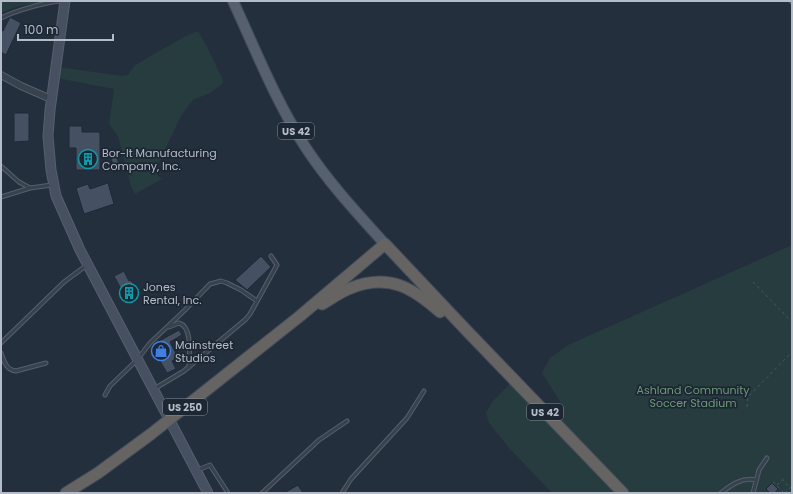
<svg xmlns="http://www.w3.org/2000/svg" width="793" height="494" font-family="Poppins,sans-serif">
	<rect width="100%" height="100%" fill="#242f3e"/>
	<!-- green -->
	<g fill="#263c3f">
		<polygon points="1,1 48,1 16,7 1,13"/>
		<polygon points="198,31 207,47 222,78 223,83 210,93 193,100 189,105 181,116 155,170 157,175 162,179 135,194 131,186 118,136 109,124 114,89 57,78 58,67 122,76 128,75 134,66 154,54 186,36"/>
		<polygon points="792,245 792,493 626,493 554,419 561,403 542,373 550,358 568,345"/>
		<polygon points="513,381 621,493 552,493 510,449 489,423 486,413 492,402"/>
	</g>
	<!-- building -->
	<g fill="#455162" stroke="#1f2835">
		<polygon points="10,17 21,23 6,55 1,52 1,30 3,31"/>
		<polygon points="14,113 29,113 29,141 14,142"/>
		<polygon points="69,126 82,126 82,132 100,132 100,170 76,170 76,148 69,148"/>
		<polygon points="117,155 119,167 113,168 111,156"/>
		<polygon points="108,183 114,204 84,214 76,188 88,184 90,189"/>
		<polygon points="261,256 271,267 247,290 235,280"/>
		<polygon points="124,271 129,281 131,280 134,286 132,287 139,299 129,304 114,276"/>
		<polygon points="179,330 182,335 170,342 178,357 172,361 176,369 167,373 153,349 154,348 152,345"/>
		<polygon points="772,483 778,489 775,493 770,493 766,489"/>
		<polygon points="298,485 303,493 284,493"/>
	</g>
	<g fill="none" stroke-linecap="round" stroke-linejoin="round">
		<!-- service casing -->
		<g stroke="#565f6c" stroke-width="5">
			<g id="service">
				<polyline points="791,1 792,2"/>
				<path d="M1 18C15 11 48 1 64 1"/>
				<polyline points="1,166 19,182 30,188"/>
				<polyline points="1,197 30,188 52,185"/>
				<path d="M169 327 179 323C193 327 189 355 189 367"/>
				<polyline points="1,343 64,282 87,265"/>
				<path d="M1 353C4 361 6 370 16 371L46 363"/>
				<polyline points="154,389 184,371 246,319 250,314 277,265 271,256"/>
				<polyline points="105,395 110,386 137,360 150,343 185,310 210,284 221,281 227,283 241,290 257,301"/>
				<polyline points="198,470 210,465 228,493"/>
				<polyline points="262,493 319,440 347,421"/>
				<polyline points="342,493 351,479 407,418 424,391"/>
				<path d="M721 493C731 485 742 477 756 480"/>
				<polyline points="753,493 759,470 767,458"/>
			</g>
		</g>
		<!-- minor casing -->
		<g stroke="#565f6c" stroke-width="8">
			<polyline id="minor" points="1,75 21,86 51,99"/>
		</g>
		<!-- secondary casing -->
		<g stroke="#565f6c" stroke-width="11">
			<polyline id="secondary" points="65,1 50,110 48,136 51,170 56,196 80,250 208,493"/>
		</g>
		<!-- primary casing -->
		<g stroke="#414a57" stroke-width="12">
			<path id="primary" d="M233 1C256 51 276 102 306 148 329 183 357 213 385 244"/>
		</g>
		<!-- trunk casing -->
		<g stroke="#434c59" stroke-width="13">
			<g id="trunk">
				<path d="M322 304C331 299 340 292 351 288 389 273 413 288 440 312"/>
				<polyline points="66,493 98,473 151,434 300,316 385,244 468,332 623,493"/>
			</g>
		</g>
		<!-- path -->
		<g stroke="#44595c" stroke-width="1" stroke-dasharray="3 3" stroke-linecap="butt">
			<polyline points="753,282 792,322"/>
			<polyline points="747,407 748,397 792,352"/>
			<polyline points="782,479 790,488"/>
			<polyline points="773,482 784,493"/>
			<polyline points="777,485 785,477"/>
			<polyline points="785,493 792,486"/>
		</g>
		<!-- service -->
		<use href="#service" stroke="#38414e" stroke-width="3"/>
		<!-- minor -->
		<use href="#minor" stroke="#38414e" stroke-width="6"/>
		<!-- secondary -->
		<use href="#secondary" stroke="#465061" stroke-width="9"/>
		<!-- primary -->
		<use href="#primary" stroke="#56606e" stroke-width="10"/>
		<!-- trunk -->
		<use href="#trunk" stroke="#656462" stroke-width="11"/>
	</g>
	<!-- icons -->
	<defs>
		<g id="building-ring" transform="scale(1)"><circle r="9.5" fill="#1d2633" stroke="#0f9aa8" stroke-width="1.5"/><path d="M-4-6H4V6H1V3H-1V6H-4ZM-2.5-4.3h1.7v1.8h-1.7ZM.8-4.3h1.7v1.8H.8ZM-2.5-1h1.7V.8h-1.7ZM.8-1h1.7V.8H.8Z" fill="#0f9aa8"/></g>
		<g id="shop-ring" transform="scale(1)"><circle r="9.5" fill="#1d2633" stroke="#3f7fe0" stroke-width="1.5"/><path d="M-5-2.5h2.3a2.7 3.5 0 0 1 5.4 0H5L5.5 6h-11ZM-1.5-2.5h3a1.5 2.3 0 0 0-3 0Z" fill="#3f7fe0"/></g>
	</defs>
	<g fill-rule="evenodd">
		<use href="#building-ring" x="88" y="159"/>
		<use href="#building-ring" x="129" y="293"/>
		<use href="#shop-ring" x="161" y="351"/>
	</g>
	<g text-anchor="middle" stroke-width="3.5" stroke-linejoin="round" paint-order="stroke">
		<!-- shield labels -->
		<g fill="#1d2633" stroke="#878f9c" stroke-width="1">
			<rect x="278" y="123" width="36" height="16" rx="3"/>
			<rect x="163" y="399" width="44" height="16" rx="3"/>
			<rect x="527" y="404" width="36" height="16" rx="3"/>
		</g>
		<g font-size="10" font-weight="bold" fill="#b4bcc9">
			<text x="296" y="135">US 42</text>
			<text x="185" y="411">US 250</text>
			<text x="545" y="416">US 42</text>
		</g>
		<!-- poi labels -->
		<g font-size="11" fill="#b4bcc9" stroke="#1d2633" text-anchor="start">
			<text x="102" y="157">Bor-It Manufacturing<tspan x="102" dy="13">Company, Inc.</tspan></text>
			<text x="143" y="291">Jones<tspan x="143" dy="13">Rental, Inc.</tspan></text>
			<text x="175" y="349">Mainstreet<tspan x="175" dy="13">Studios</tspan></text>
		</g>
		<!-- park labels -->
		<g font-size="11" fill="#6b9a76" stroke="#1d2633">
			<text x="693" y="394">Ashland Community<tspan x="693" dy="13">Soccer Stadium</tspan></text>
		</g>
	</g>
	<!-- border -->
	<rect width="793" height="494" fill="none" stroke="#b4bcc9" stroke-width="4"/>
	<!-- scale -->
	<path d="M18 34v6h95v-6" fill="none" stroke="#b4bcc9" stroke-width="2"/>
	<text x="24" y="34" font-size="12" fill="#b4bcc9" stroke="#1d2633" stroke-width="3" paint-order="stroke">100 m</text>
</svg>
